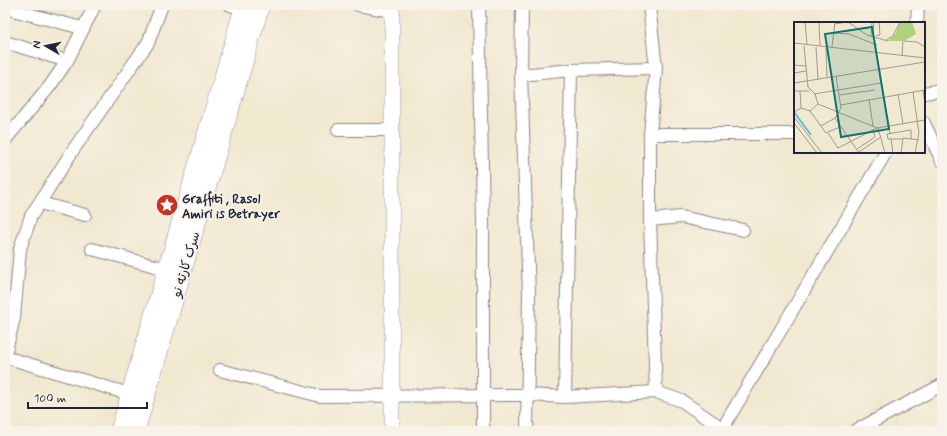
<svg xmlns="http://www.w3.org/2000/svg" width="947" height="436" font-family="Mynerve,'Playpen Sans Arabic',sans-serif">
	<rect width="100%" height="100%" fill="#f7f3e8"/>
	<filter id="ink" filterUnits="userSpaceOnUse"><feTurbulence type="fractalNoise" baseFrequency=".025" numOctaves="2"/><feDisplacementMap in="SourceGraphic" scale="8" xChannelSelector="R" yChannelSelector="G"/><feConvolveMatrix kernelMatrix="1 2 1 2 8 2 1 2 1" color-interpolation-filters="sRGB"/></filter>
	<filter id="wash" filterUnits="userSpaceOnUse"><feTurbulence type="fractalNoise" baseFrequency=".012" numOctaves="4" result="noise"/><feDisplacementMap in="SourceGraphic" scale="16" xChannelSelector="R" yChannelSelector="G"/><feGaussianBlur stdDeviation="0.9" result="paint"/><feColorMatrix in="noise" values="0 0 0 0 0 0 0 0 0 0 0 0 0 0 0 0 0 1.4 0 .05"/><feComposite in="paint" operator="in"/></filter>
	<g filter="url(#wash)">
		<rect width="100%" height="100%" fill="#f1e8d0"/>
	</g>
	<g filter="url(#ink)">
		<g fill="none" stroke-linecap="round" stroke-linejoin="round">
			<!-- minor casing -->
			<g stroke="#8a8586" stroke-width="14">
				<g id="minor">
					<polyline points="230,5 243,9"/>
					<polyline points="358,5 392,11"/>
					<polyline points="479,5 483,221 483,431"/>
					<polyline points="522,5 521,75 529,294 527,431"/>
					<polyline points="649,5 656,68 650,134 650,220 656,392"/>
					<polyline points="5,8 82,28"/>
					<polyline points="917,23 918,5"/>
					<polyline points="5,42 67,61"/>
					<polyline points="521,75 571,70 656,68"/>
					<polyline points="924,93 942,90"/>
					<polyline points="924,123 942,161"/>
					<polyline points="338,130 392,130"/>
					<polyline points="650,134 795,134"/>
					<polyline points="5,140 50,86 67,61 95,5"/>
					<polyline points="40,203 85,215"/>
					<polyline points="650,220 681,217 743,230"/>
					<polyline points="92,249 166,269"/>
					<polyline points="5,354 14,318 20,249 31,216 73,150 148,43 162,5"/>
					<polyline points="5,357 129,394"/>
					<polyline points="220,370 320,396 528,395 565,397 656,392 682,401 726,431"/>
					<polyline points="565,397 571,70"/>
					<polyline points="721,431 886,152"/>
					<polyline points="855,431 942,385"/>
				</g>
			</g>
			<!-- major casing -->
			<g stroke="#8a8586" stroke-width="16">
				<polyline id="major" points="392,431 392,5"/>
			</g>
			<!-- highway casing -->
			<g stroke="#8a8586" stroke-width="18">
				<g id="highway">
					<polyline points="119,431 244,5"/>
					<polyline points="136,431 261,5"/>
				</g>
			</g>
			<!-- minor -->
			<use href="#minor" stroke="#fff" stroke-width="12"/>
			<!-- major -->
			<use href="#major" stroke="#fff" stroke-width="15"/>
			<!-- highway -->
			<use href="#highway" stroke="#fff" stroke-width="17"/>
		</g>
	</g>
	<!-- icons -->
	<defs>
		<g id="sight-disc" transform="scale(1.15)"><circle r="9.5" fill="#c8321e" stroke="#f7f3e8"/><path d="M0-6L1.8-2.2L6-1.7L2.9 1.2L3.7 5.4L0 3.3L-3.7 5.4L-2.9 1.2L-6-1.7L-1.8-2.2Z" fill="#fff"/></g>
	</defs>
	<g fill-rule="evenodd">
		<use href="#sight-disc" x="167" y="205"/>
	</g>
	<g text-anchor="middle" stroke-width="3.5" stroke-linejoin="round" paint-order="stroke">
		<!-- poi labels -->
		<g font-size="13" font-weight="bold" fill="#22223b" stroke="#f7f3e8" text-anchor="start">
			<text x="182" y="203">Graffiti , Rasol<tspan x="182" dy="15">Amiri is Betrayer</tspan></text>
		</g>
		<!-- street labels -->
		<g font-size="13" fill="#22223b" stroke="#f7f3e8">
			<text transform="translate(185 264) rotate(-73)" y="5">سرک کارته نو</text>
		</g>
	</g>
	<!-- overview -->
	<g transform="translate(794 22)">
		<rect width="131" height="131" fill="#f1e8d0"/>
		<path d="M106 0H118L122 12 110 19H94L102 11Z" fill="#afd179"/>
		<path fill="none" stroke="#5dbbdb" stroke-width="2" d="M0 90 17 113"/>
		<path fill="none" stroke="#9e9994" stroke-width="1" d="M11 0 13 22M25 0 26 24M54 0 73 13 94 19M41 2 53 0M40 11 55 12 83 23M77 14 78 0M82 14 86 13 85 0M79 15 80 0M92 18 99 14 106 0M110 19 123 20 131 25M0 21 131 36M10 24 14 65 21 72 24 82 83 106 131 98M22 25 24 57M38 25 41 0M32 26 33 55M108 33 109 19M0 43 12 44M85 47 96 112M0 51 12 49M0 61 131 40M129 68 131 82M0 69H15M6 69 7 86M119 70 125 111 121 131M20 72 87 61M104 72 109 102M45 73 81 68M75 77 79 104M47 83 131 68M16 89 32 111 46 105M0 90 7 86 16 89 24 82M0 95 28 131M41 96 65 131M0 101 23 131M27 104 41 96 47 86 42 54M84 106 91 131M34 111 44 126 83 106M97 117 99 131M109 117H94L93 112 117 108V117M63 127 81 115 79 108M65 130 87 115M107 131 109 116 125 118"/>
		<path fill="#0f766e" fill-opacity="0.15" stroke="#0f766e" stroke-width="2" d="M78 5 95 107 47 115 31 12Z"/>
		<rect width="131" height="131" fill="none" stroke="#22223b" stroke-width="2"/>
	</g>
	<!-- margin -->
	<rect width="947" height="436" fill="none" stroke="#f7f3e8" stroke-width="20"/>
	<!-- north arrow -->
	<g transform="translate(46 46) rotate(279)" stroke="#f7f3e8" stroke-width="3" paint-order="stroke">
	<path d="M0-3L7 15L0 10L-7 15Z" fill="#22223b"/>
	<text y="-6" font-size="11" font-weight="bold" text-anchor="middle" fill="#22223b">N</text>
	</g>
	<!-- scale -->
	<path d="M28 402v6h119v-6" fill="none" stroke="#22223b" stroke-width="2"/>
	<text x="34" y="402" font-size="12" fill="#22223b" stroke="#f7f3e8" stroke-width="3" paint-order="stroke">100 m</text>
</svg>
